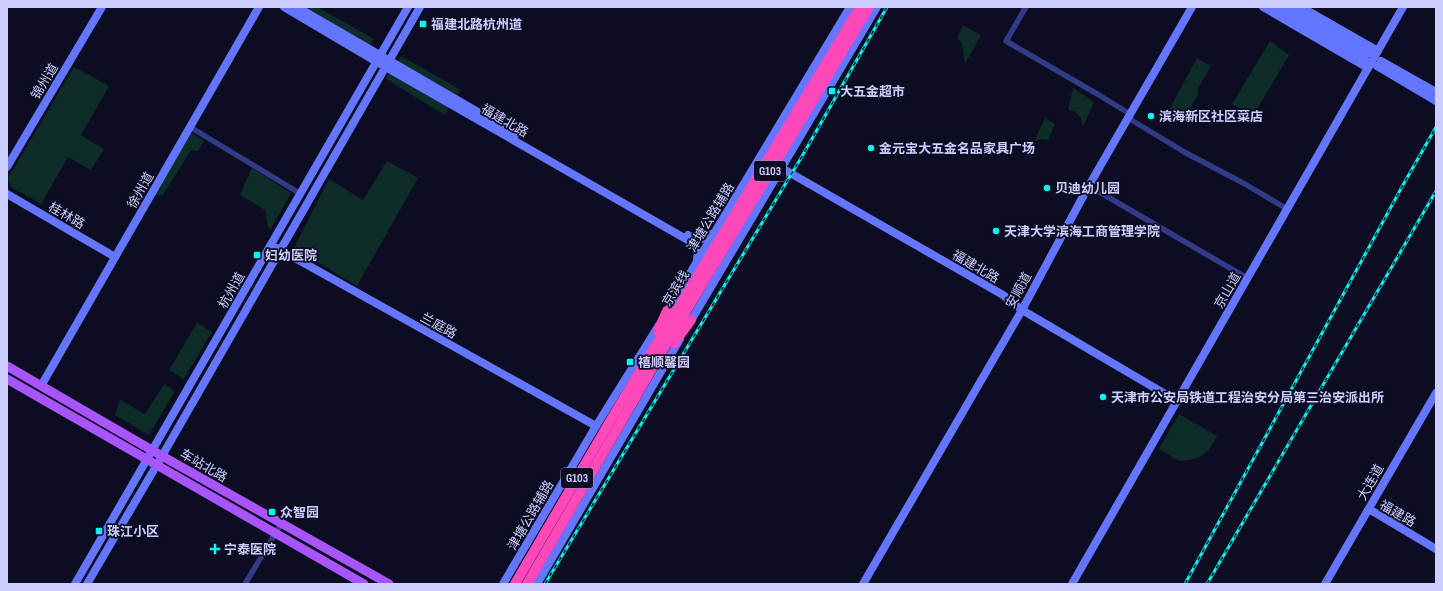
<svg xmlns="http://www.w3.org/2000/svg" width="1443" height="591" font-family="'Sofia Sans Condensed','Noto Sans SC',sans-serif">
	<rect width="100%" height="100%" fill="#0c0c22"/>
	<!-- green -->
	<g fill="#0e2d28">
		<polygon points="306,7 317,7 374,39 370,45"/>
		<polygon points="963,25 981,35 965,64 962,43 957,38"/>
		<polygon points="1270,41 1289,55 1253,116 1232,104"/>
		<polygon points="401,56 461,90 458,95 398,62"/>
		<polygon points="1197,58 1211,66 1198,88 1198,95 1182,122 1167,114"/>
		<polygon points="74,67 109,86 81,135 104,149 91,170 68,157 41,204 11,187 8,178"/>
		<polygon points="390,72 450,106 445,115 386,79"/>
		<polygon points="1073,88 1094,102 1083,127 1081,118 1075,111 1068,110"/>
		<polygon points="1045,118 1055,124 1048,140 1041,139 1034,142"/>
		<polygon points="191,133 204,141 198,151 191,150 162,196 155,194"/>
		<polygon points="387,161 418,178 357,286 294,248 329,179 363,200"/>
		<polygon points="252,168 291,193 271,229 268,227 265,210 240,195"/>
		<polygon points="197,323 212,332 184,379 169,370"/>
		<polygon points="164,384 175,391 149,435 115,415 120,400 145,414"/>
		<polygon points="1179,414 1217,436 1209,450 1200,457 1190,460 1179,461 1159,449"/>
	</g>
	<g fill="none" stroke-linecap="round" stroke-linejoin="round">
		<!-- street -->
		<g stroke="#323b86" stroke-width="5.5">
			<polyline points="1026,7 1006,41 1099,95 1130,114"/>
			<polyline points="1128,118 1186,153 1245,184 1287,209"/>
			<polyline points="190,127 301,194"/>
			<polyline points="1089,186 1247,278"/>
			<polyline points="245,584 281,524"/>
		</g>
		<!-- secondary -->
		<g stroke="#6475ff" stroke-width="8">
			<polyline points="284,7 377,62 693,243 698,249 697,260"/>
			<polyline points="297,7 516,134"/>
			<polyline points="1263,7 1368,68"/>
			<polyline points="1275,7 1365,59"/>
			<polyline points="1288,7 1369,53"/>
			<polyline points="1301,7 1378,51"/>
			<polyline points="1381,61 1436,92"/>
			<polyline points="1377,66 1436,101"/>
			<polyline points="778,166 1003,295 1022,310 1177,401"/>
			<polyline points="7,167 102,7"/>
			<polyline points="7,194 115,257"/>
			<path d="M688 235C698 240 703 241 712 234"/>
			<polyline points="277,248 596,426"/>
			<polyline points="665,315 850,7"/>
			<polyline points="689,324 877,7"/>
			<polyline points="41,386 259,7"/>
			<polyline points="1368,510 1374,512 1436,549"/>
			<polyline points="75,584 408,7"/>
			<polyline points="87,584 162,456 420,7"/>
			<polyline points="503,584 596,426 659,325"/>
			<polyline points="537,584 680,339"/>
			<polyline points="863,584 1022,310 1087,189 1192,7"/>
			<polyline points="1072,584 1403,7"/>
			<polyline points="1325,584 1436,393"/>
		</g>
		<!-- primary -->
		<g stroke="#a854ff" stroke-width="9">
			<polyline points="7,366 162,456 389,584"/>
			<polyline points="7,379 364,584"/>
		</g>
		<!-- highway -->
		<g stroke="#ff48b9" stroke-width="10">
			<polyline points="658,331 667,311"/>
			<polyline points="674,343 691,320"/>
			<polyline points="515,584 612,418 860,7"/>
			<polyline points="527,584 671,336 869,7"/>
		</g>
		<!-- rail casing -->
		<g stroke="#00f8ef" stroke-width="3">
			<g id="rail">
				<polyline points="545,584 801,158 887,7"/>
				<polyline points="1185,584 1403,185 1436,127"/>
				<polyline points="1207,584 1436,191"/>
			</g>
		</g>
		<!-- rail -->
		<use href="#rail" stroke="#0c0c22" stroke-width="1.5" stroke-dasharray="4.5" stroke-linecap="butt"/>
	</g>
	<!-- markers -->
	<g fill="#00f8ef" stroke="#0c0c22" stroke-width="1.5">
		<rect x="419" y="20" width="8" height="8" rx="2"/>
		<rect x="828" y="87" width="8" height="8" rx="2"/>
		<circle cx="1151" cy="116" r="4"/>
		<circle cx="871" cy="148" r="4"/>
		<circle cx="1047" cy="188" r="4"/>
		<circle cx="996" cy="231" r="4"/>
		<rect x="253" y="251" width="8" height="8" rx="2"/>
		<rect x="626" y="358" width="8" height="8" rx="2"/>
		<circle cx="1103" cy="397" r="4"/>
		<rect x="268" y="508" width="8" height="8" rx="2"/>
		<rect x="95" y="527" width="8" height="8" rx="2"/>
		<path d="M213 543h4v4h4v4h-4v4h-4v-4h-4v-4h4z"/>
	</g>
	<g text-anchor="middle" stroke-width="3.5" stroke-linejoin="round" paint-order="stroke">
		<!-- shield labels -->
		<g fill="#0c0c22" stroke="#9394bd" stroke-width="1">
			<rect x="754" y="161" width="32" height="20" rx="3"/>
			<rect x="561" y="468" width="32" height="20" rx="3"/>
		</g>
		<g font-size="12" font-weight="bold" fill="#cdceff">
			<text x="770" y="175">G103</text>
			<text x="577" y="482">G103</text>
		</g>
		<!-- poi labels -->
		<g font-size="13" font-weight="bold" fill="#cdceff" stroke="#0c0c22" text-anchor="start">
			<text x="431" y="29">福建北路杭州道</text>
			<text x="840" y="96">大五金超市</text>
			<text x="1159" y="121">滨海新区社区菜店</text>
			<text x="879" y="153">金元宝大五金名品家具广场</text>
			<text x="1055" y="193">贝迪幼儿园</text>
			<text x="1004" y="236">天津大学滨海工商管理学院</text>
			<text x="265" y="260">妇幼医院</text>
			<text x="638" y="367">禧顺馨园</text>
			<text x="1111" y="402">天津市公安局铁道工程治安分局第三治安派出所</text>
			<text x="280" y="517">众智园</text>
			<text x="107" y="536">珠江小区</text>
			<text x="224" y="554">宁泰医院</text>
		</g>
		<!-- street labels -->
		<g font-size="13" fill="#cdceff" stroke="#0c0c22">
			<text transform="translate(44 81) rotate(-59)" y="5">锦州道</text>
			<text transform="translate(505 120) rotate(30)" y="5">福建北路</text>
			<text transform="translate(140 190) rotate(-60)" y="5">徐州道</text>
			<text transform="translate(67 215) rotate(30)" y="5">桂林路</text>
			<text transform="translate(710 217) rotate(-59)" y="5">津塘公路辅路</text>
			<text transform="translate(976 266) rotate(30)" y="5">福建北路</text>
			<text transform="translate(675 288) rotate(-59)" y="5">京滨线</text>
			<text transform="translate(231 290) rotate(-60)" y="5">杭州道</text>
			<text transform="translate(1018 290) rotate(-61)" y="5">安顺道</text>
			<text transform="translate(1227 290) rotate(-60)" y="5">京山道</text>
			<text transform="translate(439 325) rotate(29)" y="5">兰庭路</text>
			<text transform="translate(204 465) rotate(30)" y="5">车站北路</text>
			<text transform="translate(1370 482) rotate(-60)" y="5">大连道</text>
			<text transform="translate(1398 513) rotate(30)" y="5">福建路</text>
			<text transform="translate(530 515) rotate(-60)" y="5">津塘公路辅路</text>
		</g>
	</g>
	<!-- border -->
	<rect width="1443" height="591" fill="none" stroke="#cdceff" stroke-width="16"/>
</svg>
